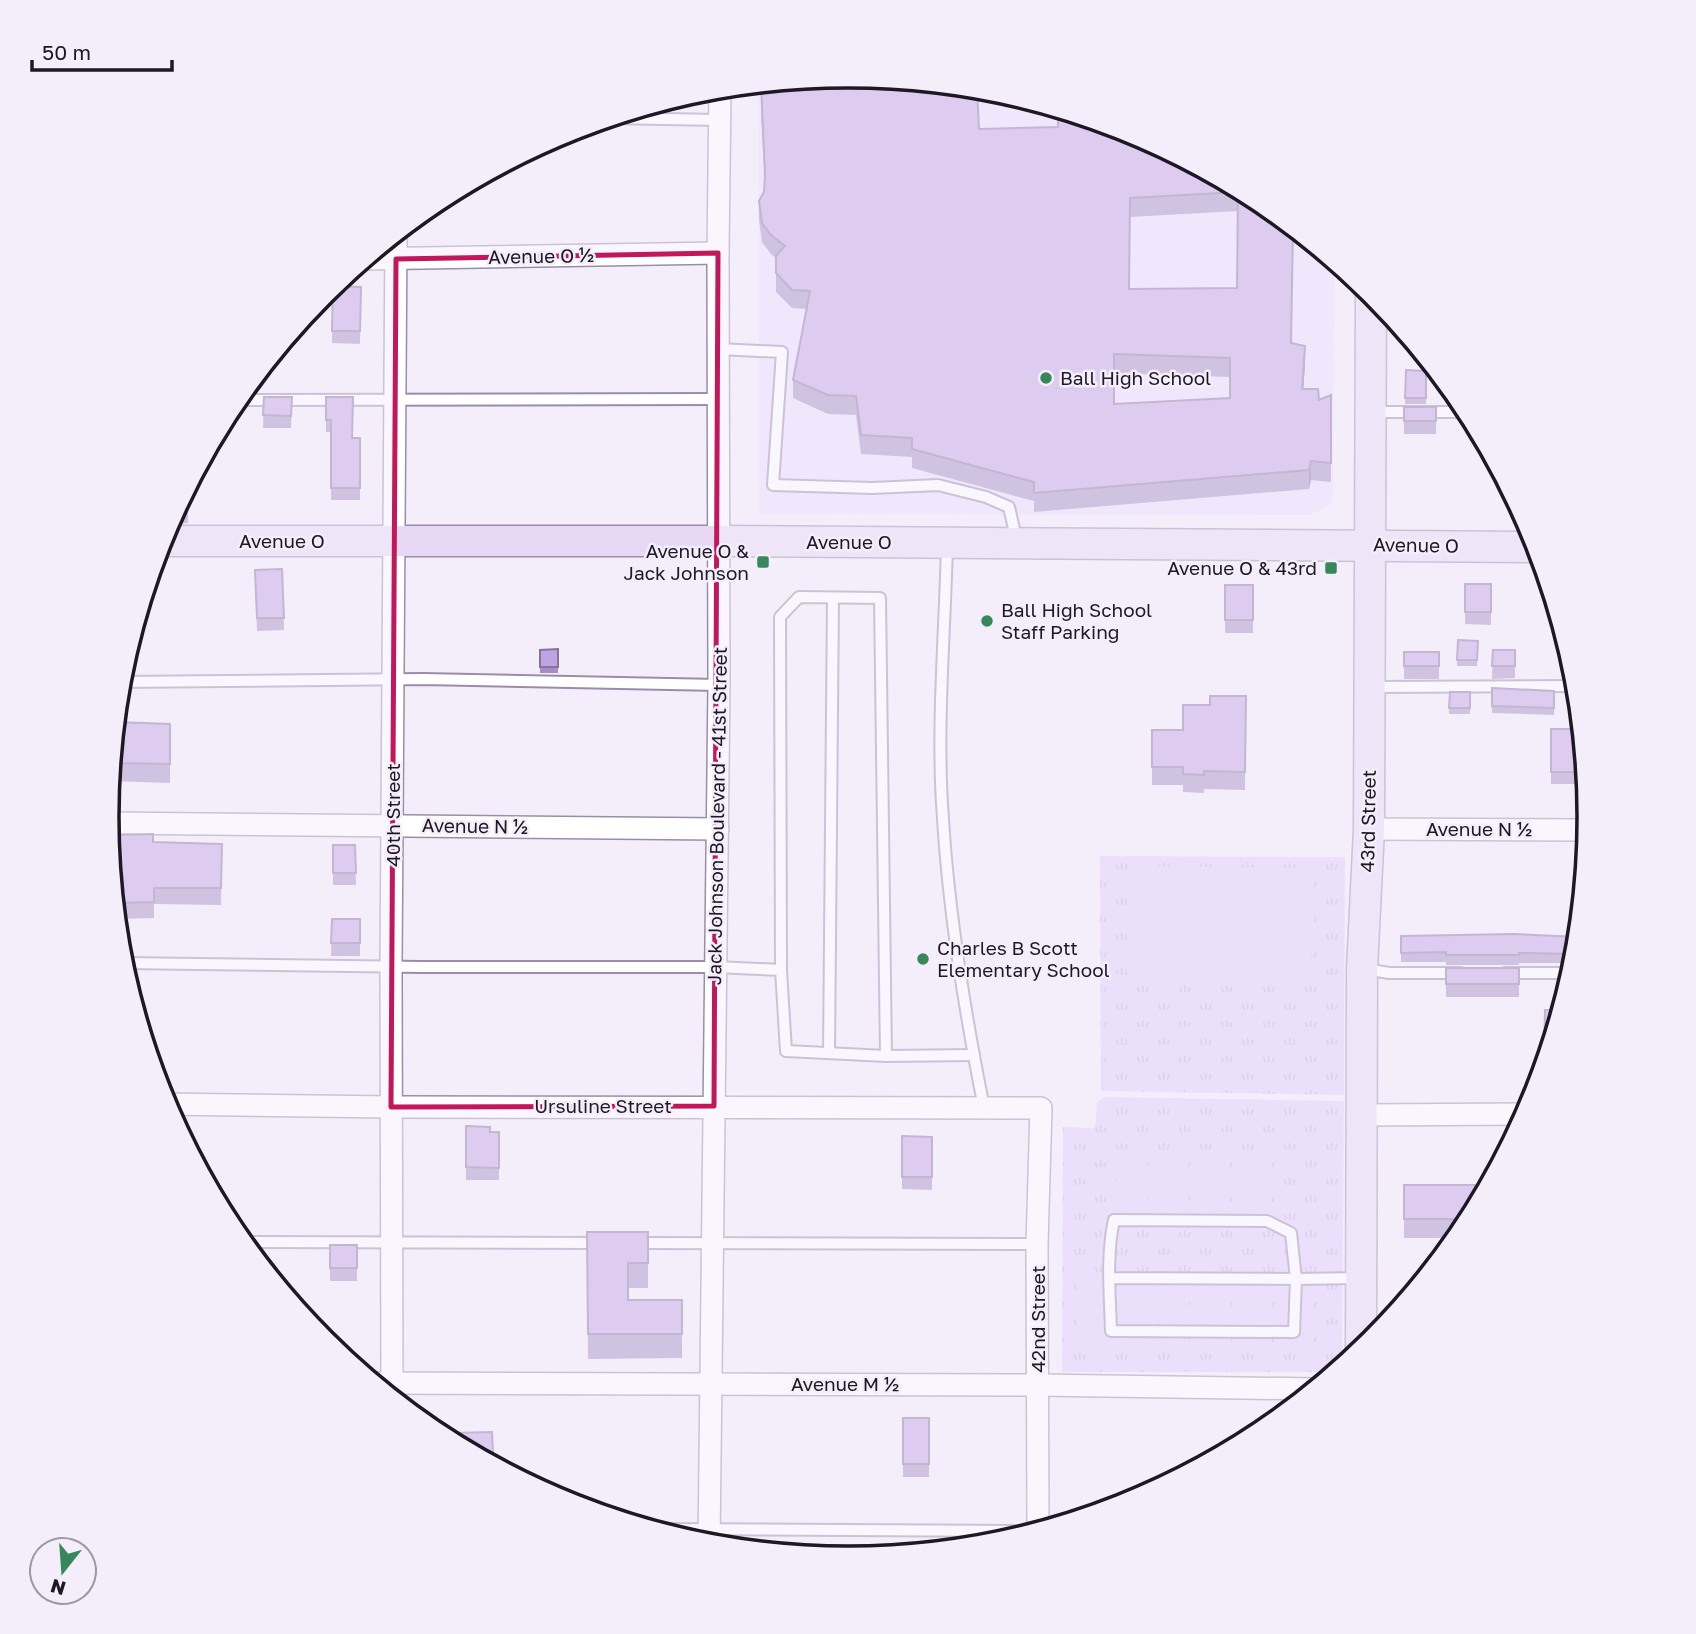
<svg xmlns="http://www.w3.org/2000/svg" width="1696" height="1634" font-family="'Golos Text',sans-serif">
	<defs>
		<pattern id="park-tufts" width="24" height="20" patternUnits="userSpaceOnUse" patternTransform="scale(1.75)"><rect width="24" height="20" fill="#e3cdfd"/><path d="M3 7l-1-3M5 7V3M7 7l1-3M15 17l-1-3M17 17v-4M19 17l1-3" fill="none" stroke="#c2afd9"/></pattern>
	</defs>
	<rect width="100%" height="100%" fill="#f4eefb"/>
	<!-- built -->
	<polygon fill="#ebdefd" points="848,75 993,90 1132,132 1260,200 1335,262 1333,494 1331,504 1311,515 759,514 758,84"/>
	<!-- park -->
	<g fill="url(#park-tufts)">
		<polygon points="1100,856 1345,857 1344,1095 1101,1091"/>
		<polygon points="1105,1097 1344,1101 1342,1367 1335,1372 1062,1372 1063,1127 1095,1128 1097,1102"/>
	</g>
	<!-- pitch -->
	<g fill="#e3cdfd">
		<polygon points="1127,866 1312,868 1311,986 1127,984"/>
		<polygon points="1117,1159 1147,1159 1148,1226 1117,1226"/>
		<polygon points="1158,1159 1188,1159 1189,1226 1158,1225"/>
		<polygon points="1240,1159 1271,1160 1271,1227 1240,1226"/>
		<polygon points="1199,1160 1229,1160 1230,1227 1198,1226"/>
		<polygon points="1077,1279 1107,1279 1107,1346 1077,1345"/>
		<rect x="1117" y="1279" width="31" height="67"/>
		<polygon points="1159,1279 1189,1280 1189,1346 1159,1346"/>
		<polygon points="1272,1279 1272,1346 1241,1347 1241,1280"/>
		<polygon points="1200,1280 1230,1280 1231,1347 1200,1346"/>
		<polygon points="1313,1280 1313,1347 1282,1347 1282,1281"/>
	</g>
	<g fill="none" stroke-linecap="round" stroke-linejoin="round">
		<!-- lane casing -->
		<g stroke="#9a8daa" stroke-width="14">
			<g id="lane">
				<polyline points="608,118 719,120"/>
				<polyline points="718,349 782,352 773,485 872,488 938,485 986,497 1009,507 1017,542"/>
				<polyline points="235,400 718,399"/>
				<polyline points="1373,412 1468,412"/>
				<path d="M947 544C945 635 936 728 943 819 949 917 965 1013 984 1108"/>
				<polyline points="120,682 423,679 719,685"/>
				<polyline points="1373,687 1577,686"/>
				<polyline points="121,963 422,967 716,967 781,970 786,1051 886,1056 974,1055"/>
				<polyline points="1365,969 1389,973 1461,973"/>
				<polyline points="781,970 780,617 799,597 880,598 886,1056"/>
				<polyline points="1505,973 1572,973"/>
				<polyline points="829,1053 833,598"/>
				<polyline points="242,1242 601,1243"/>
				<polyline points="634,1243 1037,1244"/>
				<path d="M1110 1278 1296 1279 1294 1332 1111 1331C1110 1294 1106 1256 1114 1220L1267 1221 1291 1233 1296 1279 1359 1278"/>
				<polyline points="652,1529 1037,1531"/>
			</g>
		</g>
		<!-- street casing -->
		<g stroke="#9a8daa" stroke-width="24">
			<g id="street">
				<polyline points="364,259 718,253"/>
				<polyline points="107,823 718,829"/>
				<polyline points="1369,829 1589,830"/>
				<polyline points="164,1104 391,1107 1041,1108 1037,1244 1038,1531"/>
				<polyline points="1363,1115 1526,1114"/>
				<polyline points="375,1383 1039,1385 1315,1389"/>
				<polyline points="392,1397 391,966 396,233"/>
				<polyline points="709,1545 719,685 718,253 720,88"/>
			</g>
		</g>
		<!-- secondary casing -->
		<g stroke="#9a8daa" stroke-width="33">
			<g id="secondary">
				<polyline points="160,541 719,541 1538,547"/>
				<polyline points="1361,1351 1362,969 1369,829 1371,291"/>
			</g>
		</g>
		<!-- lane -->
		<use href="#lane" stroke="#fff" stroke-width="10"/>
		<!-- street -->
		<use href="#street" stroke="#fff" stroke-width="21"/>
		<!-- secondary -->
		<use href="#secondary" stroke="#e7d9f5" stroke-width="30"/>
	</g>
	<!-- wall -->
	<g fill="#a58cc2" fill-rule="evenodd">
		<path d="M761 84 979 129 1058 127 1260 200 1291 343 1305 365 1303 389 1319 400 1331 395V482L1311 480 1309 489 1034 512V501L912 468V457L861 454 856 415 828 414 793 398V380L806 309 792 308 776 292V258L771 254 762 242 759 220V201L764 192 765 187 761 111ZM1238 211 1237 288 1130 289V217ZM1114 373 1230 377V398L1114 404Z"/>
		<polygon points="333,286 361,287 360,344 332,343"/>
		<polygon points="1406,370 1426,371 1426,404 1405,404"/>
		<polygon points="264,397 292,397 291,428 263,428"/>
		<polygon points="326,397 353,438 360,438 360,500 331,500 331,432 326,432"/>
		<rect x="1404" y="407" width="32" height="27"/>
		<polygon points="188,486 188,523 168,524"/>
		<polygon points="282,569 284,630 257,631 255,583"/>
		<polygon points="1465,584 1491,584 1491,625 1465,624"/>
		<rect x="1225" y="585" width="28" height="48"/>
		<polygon points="1458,640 1478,641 1477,666 1457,666"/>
		<polygon points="558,649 558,673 540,673 540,650"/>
		<polygon points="1493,650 1515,650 1515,678 1492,679"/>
		<rect x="1404" y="652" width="35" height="27"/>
		<polygon points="1492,688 1554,691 1554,715 1492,713"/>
		<polygon points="1450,692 1470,692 1470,714 1449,714"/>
		<polygon points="1246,696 1245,790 1204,789 1204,793 1183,792 1183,785 1152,785 1152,730 1183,730 1210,705"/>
		<polygon points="116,722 170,724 170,783 110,781"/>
		<polygon points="1551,729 1576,729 1577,784 1551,784"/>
		<polygon points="108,835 153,842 222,844 221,905 154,904 154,918 116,919"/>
		<polygon points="333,845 355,845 356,885 333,885"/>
		<polygon points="332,919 360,919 360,956 331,956"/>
		<polygon points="1401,936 1578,937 1575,963 1519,963 1519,965 1446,965 1446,962 1401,962"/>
		<rect x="1446" y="968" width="73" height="29"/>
		<polygon points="1545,1010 1561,1010 1544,1065"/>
		<polygon points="466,1126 490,1132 499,1132 499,1180 466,1180"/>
		<polygon points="902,1136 932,1137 932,1190 902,1189"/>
		<polygon points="1404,1185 1488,1185 1465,1229 1457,1238 1404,1238"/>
		<polygon points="587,1232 648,1232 648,1288 628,1288 628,1300 682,1300 682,1358 588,1359"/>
		<rect x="330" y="1245" width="27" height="36"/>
		<rect x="903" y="1418" width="26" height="59"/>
		<polygon points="492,1432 493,1464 436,1434 450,1433"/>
	</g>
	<!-- shaded-wall -->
	<g fill="#86729e">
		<polygon points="1305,346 1305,365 1302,408 1302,389"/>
		<polygon points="1311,461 1311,480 1309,489 1309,470"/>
	</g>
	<!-- building -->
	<g fill="#c0a3e2" stroke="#86729e" stroke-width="2" fill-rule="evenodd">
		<path d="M848 75 977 88 979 129 1058 127V109L1132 132 1260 200 1293 227 1291 343 1305 346 1302 389H1318L1319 400 1331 395V463L1311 461 1309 470 1034 493V482L912 449V438L861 435 856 396 828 395 793 380 810 291 792 290 776 273V256L785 246 771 235 762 223 759 201 764 192 765 175 761 84ZM1238 192 1237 288 1129 289 1130 198ZM1114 354 1230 358V398L1114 404Z"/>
		<polygon points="333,286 361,287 360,331 332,331"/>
		<polygon points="1406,370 1426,371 1426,398 1405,398"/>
		<polygon points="264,397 292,397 291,416 263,415"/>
		<polygon points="326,397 353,397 352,438 360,438 360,488 331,488 331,420 326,420"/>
		<rect x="1404" y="407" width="32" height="14"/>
		<polygon points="188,486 188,505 178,505"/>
		<polygon points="282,569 284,618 257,618 255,570"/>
		<rect x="1465" y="584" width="26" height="28"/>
		<rect x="1225" y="585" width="28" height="35"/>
		<polygon points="1458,640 1478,641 1477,660 1457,660"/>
		<polygon points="558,649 558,667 540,667 540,650"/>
		<polygon points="1493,650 1515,650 1515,666 1492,666"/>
		<rect x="1404" y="652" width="35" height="14"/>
		<polygon points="1492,688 1554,691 1554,708 1492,706"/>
		<polygon points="1450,692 1470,692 1470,708 1449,708"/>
		<polygon points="1210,696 1246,696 1245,772 1204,771 1204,775 1183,774 1183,767 1152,767 1152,730 1183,730 1183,705 1210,705"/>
		<polygon points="116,722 170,724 170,764 112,763"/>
		<polygon points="1551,729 1576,729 1577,772 1551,772"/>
		<polygon points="153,834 153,842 222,844 221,888 154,888 154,902 115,903 108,835"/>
		<polygon points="333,845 355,845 356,873 333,873"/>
		<polygon points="332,919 360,919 360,943 331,943"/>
		<polygon points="1514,934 1578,937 1576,954 1519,953 1519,955 1446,955 1446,952 1401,953 1401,936"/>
		<rect x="1446" y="968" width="73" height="16"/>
		<polygon points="1545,1010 1561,1010 1547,1054 1544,1054"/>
		<polygon points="466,1126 490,1127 490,1132 499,1132 499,1168 466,1167"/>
		<polygon points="902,1136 932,1137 932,1177 902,1177"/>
		<polygon points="1404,1185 1488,1185 1470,1219 1404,1219"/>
		<polygon points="587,1232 648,1232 648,1263 628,1263 628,1300 682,1300 682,1334 588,1334"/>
		<rect x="330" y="1245" width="27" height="23"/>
		<rect x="903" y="1418" width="26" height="46"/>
		<polygon points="430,1429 450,1429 450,1433 492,1432 493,1453 471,1453 436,1434"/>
	</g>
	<!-- marked area -->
	<path d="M0 0H1696V1634H0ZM718 253 714 1106 391 1107 396 259Z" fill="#f4eefb" fill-opacity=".55" fill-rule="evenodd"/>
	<path fill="none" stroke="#c2185b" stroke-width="5" stroke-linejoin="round" d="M718 253 714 1106 391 1107 396 259Z"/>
	<!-- markers -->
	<g fill="#36885a" stroke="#f4eefb" stroke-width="2.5">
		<circle cx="1046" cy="378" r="7"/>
		<rect x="756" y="555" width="14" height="14" rx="3.5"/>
		<rect x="1324" y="561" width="14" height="14" rx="3.5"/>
		<circle cx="987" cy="621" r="7"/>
		<circle cx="923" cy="959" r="7"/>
	</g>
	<g text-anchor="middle" stroke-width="5" stroke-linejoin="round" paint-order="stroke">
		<!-- street labels -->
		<g font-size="19" fill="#1d1823" stroke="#f4eefb">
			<text transform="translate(541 256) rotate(-1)" y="7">Avenue O ½</text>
			<text x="282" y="548">Avenue O</text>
			<text x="849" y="549">Avenue O</text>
			<text transform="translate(1416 545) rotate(1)" y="7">Avenue O</text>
			<text transform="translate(393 815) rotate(-90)" y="7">40th Street</text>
			<text transform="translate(717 816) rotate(-89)" y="7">Jack Johnson Boulevard - 41st Street</text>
			<text transform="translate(1368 821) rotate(-89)" y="7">43rd Street</text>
			<text transform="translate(475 826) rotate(1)" y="7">Avenue N ½</text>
			<text x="1479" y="836">Avenue N ½</text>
			<text x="603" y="1113">Ursuline Street</text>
			<text transform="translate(1038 1319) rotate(-90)" y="7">42nd Street</text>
			<text x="845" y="1391">Avenue M ½</text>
		</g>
		<!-- poi labels -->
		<g font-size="19" fill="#1d1823" stroke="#f4eefb" text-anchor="start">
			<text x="1060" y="385">Ball High School</text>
			<text x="749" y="558" text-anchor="end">Avenue O &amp;<tspan x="749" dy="22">Jack Johnson</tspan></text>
			<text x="1317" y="575" text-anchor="end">Avenue O &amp; 43rd</text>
			<text x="1001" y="617">Ball High School<tspan x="1001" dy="22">Staff Parking</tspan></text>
			<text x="937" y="955">Charles B Scott<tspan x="937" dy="22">Elementary School</tspan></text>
		</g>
	</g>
	<!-- crop -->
	<path d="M0 0H1696V1634H0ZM119 817a729 729 0 1 1 1458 0a729 729 0 1 1-1458 0Z" fill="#f4eefb" fill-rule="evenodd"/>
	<path fill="none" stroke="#1d1823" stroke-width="3.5" d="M119 817a729 729 0 1 1 1458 0a729 729 0 1 1-1458 0Z"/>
	<!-- north arrow -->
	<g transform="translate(63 1571) rotate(197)"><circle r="33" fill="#f4eefb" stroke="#9e98a5" stroke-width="2"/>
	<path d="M0-5L12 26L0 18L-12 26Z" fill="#36885a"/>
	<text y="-10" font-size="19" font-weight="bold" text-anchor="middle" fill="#1d1823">N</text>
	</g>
	<!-- scale -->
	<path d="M32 60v10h140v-10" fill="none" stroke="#1d1823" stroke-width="3.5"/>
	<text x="42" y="60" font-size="21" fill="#1d1823" stroke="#f4eefb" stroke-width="5" paint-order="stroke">50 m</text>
</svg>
